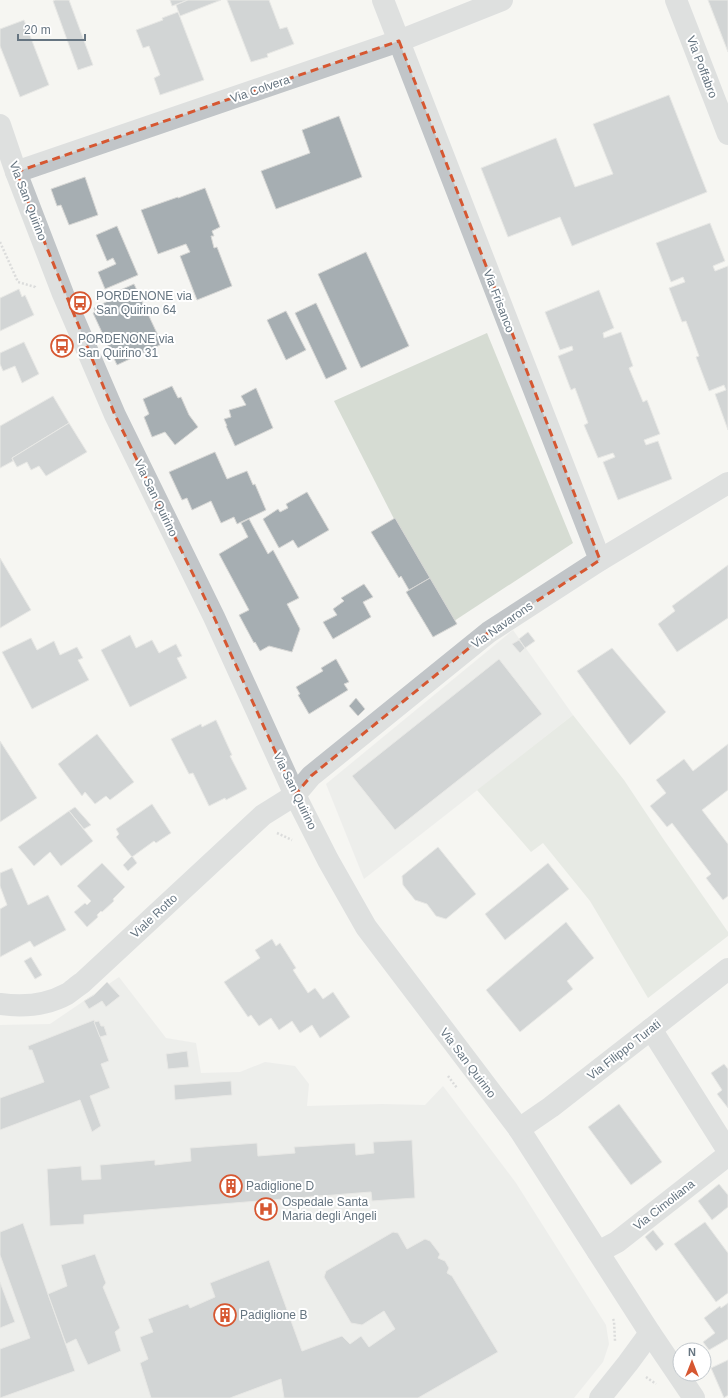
<svg xmlns="http://www.w3.org/2000/svg" width="728" height="1398" font-family="Arial,sans-serif">
	<rect width="100%" height="100%" fill="#f5f5f2"/>
	<!-- built -->
	<g fill="#e3e4e3">
		<polygon points="513,630 573,715 364,879 326,784"/>
		<polygon points="119,977 166,1038 196,1043 201,1073 240,1072 265,1062 295,1066 309,1084 307,1106 382,1104 425,1105 443,1086 516,1183 606,1325 609,1344 603,1362 574,1398 0,1398 0,1025 50,1024"/>
	</g>
	<!-- green -->
	<g fill="#d6dcd3">
		<polygon points="487,333 573,543 448,625 334,401"/>
		<polygon points="573,715 624,780 664,840 728,932 728,936 648,998 590,901 543,843 531,852 477,790"/>
	</g>
	<!-- building -->
	<g fill="#a6aeb2" stroke="#d7d7d5">
		<polygon points="55,0 69,0 93,65 78,70 53,1"/>
		<polygon points="170,0 188,0 172,6"/>
		<polygon points="188,0 221,0 180,16 176,5"/>
		<polygon points="227,0 269,0 280,29 287,27 294,44 267,54 268,57 251,62"/>
		<polygon points="708,0 728,0 728,52"/>
		<polygon points="178,12 204,80 160,95 154,78 160,75 149,46 143,48 136,30 163,20 162,18"/>
		<polygon points="24,20 49,85 20,97 0,46 0,29"/>
		<polygon points="669,95 707,192 572,246 560,217 508,237 481,168 556,138 575,187 613,174 593,124"/>
		<polygon points="339,116 362,177 276,209 261,171 310,153 302,130"/>
		<polygon points="85,177 98,215 69,225 61,205 57,206 51,189"/>
		<polygon points="205,188 220,227 212,231 214,236 211,236 214,248 217,247 232,286 197,300 180,256 190,252 186,244 158,254 141,210 178,197 178,198"/>
		<polygon points="710,223 725,261 713,266 715,271 728,266 728,430 715,394 726,390 724,385 709,391 696,357 699,356 686,321 682,322 669,288 685,282 683,277 671,282 656,243"/>
		<polygon points="117,226 138,275 105,289 98,272 116,264 113,258 107,261 96,235"/>
		<polygon points="366,252 409,346 361,368 318,274"/>
		<polygon points="134,284 162,344 117,365 93,313 95,312 94,308 110,300 109,295"/>
		<polygon points="19,289 22,297 25,295 34,315 0,331 0,298"/>
		<polygon points="599,290 614,328 603,333 604,338 621,332 633,366 629,368 643,402 647,400 660,434 644,440 646,445 658,441 672,479 618,500 603,462 615,457 613,453 598,458 584,425 588,423 575,388 571,390 558,356 573,350 572,346 560,350 545,312"/>
		<polygon points="316,303 347,369 326,379 295,313"/>
		<polygon points="286,311 306,350 286,360 267,320"/>
		<polygon points="24,342 39,374 22,383 15,366 3,371 0,364 0,353"/>
		<polygon points="172,386 178,398 181,397 189,415 198,427 175,445 165,432 152,437 144,417 149,414 143,399"/>
		<polygon points="256,388 273,428 235,446 226,426 227,426 224,419 231,417 229,410 246,405 241,396"/>
		<polygon points="53,396 69,423 12,458 13,461 0,468 0,426"/>
		<polygon points="69,423 87,452 46,476 39,466 31,470 27,462 17,467 12,458"/>
		<polygon points="215,452 227,479 247,471 253,485 255,484 266,510 237,524 234,517 221,523 211,501 192,510 187,498 182,500 169,472"/>
		<polygon points="307,492 329,530 298,548 293,540 279,548 263,519 278,509 280,512 288,508 286,504"/>
		<polygon points="395,518 430,578 409,590 401,576 399,578 371,532"/>
		<polygon points="249,519 268,554 273,550 299,598 287,604 300,629 292,652 269,646 260,651 255,642 254,643 239,615 249,610 219,554 248,537 241,523"/>
		<polygon points="0,558 31,610 0,628"/>
		<polygon points="728,565 728,618 677,652 658,624 675,611 672,606"/>
		<polygon points="430,578 457,624 433,637 406,592"/>
		<polygon points="364,584 373,597 363,602 371,617 333,639 323,622 337,615 333,609 344,601 341,598"/>
		<polygon points="528,632 535,641 525,648 519,639"/>
		<polygon points="130,635 136,648 152,640 159,653 176,644 182,656 177,658 187,678 130,707 101,650"/>
		<polygon points="31,638 37,650 54,641 60,655 77,647 83,658 78,660 89,680 32,709 2,652"/>
		<polygon points="519,640 525,648 520,653 512,644"/>
		<polygon points="612,648 666,712 630,745 577,671"/>
		<polygon points="336,659 349,682 344,684 348,690 309,714 298,695 300,694 296,687 323,671 321,668"/>
		<polygon points="499,659 542,714 395,830 352,776"/>
		<polygon points="356,698 365,709 358,716 349,706"/>
		<polygon points="216,720 232,755 230,756 247,789 226,800 225,798 209,806 193,773 189,774 171,739 201,724 202,727"/>
		<polygon points="97,734 134,782 110,800 106,796 95,804 85,792 82,796 58,764"/>
		<polygon points="0,741 37,798 0,822"/>
		<polygon points="728,744 728,790 702,810 728,844 728,896 723,900 706,878 711,874 672,823 667,827 650,806 666,793 656,780 684,759 693,771"/>
		<polygon points="152,804 171,833 156,843 154,841 132,857 116,837 119,834 116,829"/>
		<polygon points="75,807 91,825 84,829 69,811"/>
		<polygon points="69,811 93,841 61,866 50,852 34,866 18,847"/>
		<polygon points="438,847 476,894 446,919 436,916 427,904 415,900 403,885 402,876"/>
		<polygon points="132,856 137,863 128,871 123,865"/>
		<polygon points="102,863 125,887 113,899 114,901 102,912 101,911 97,915 98,917 87,927 74,912 85,903 87,905 91,901 77,886"/>
		<polygon points="548,863 569,889 505,940 485,914"/>
		<polygon points="12,868 28,905 48,895 66,930 34,947 30,941 0,957 0,909 7,905 0,886 0,873"/>
		<polygon points="566,922 594,958 567,981 573,989 520,1032 486,990"/>
		<polygon points="272,939 276,946 280,943 296,968 293,970 308,993 315,988 323,999 333,992 350,1017 320,1038 312,1025 300,1033 292,1021 279,1030 271,1018 259,1026 251,1015 248,1017 224,982 260,958 255,950"/>
		<polygon points="31,957 42,975 35,979 24,961"/>
		<polygon points="107,982 120,996 106,1007 102,1001 89,1009 84,1001 94,995"/>
		<polygon points="94,1020 109,1061 101,1064 110,1088 90,1096 101,1126 92,1132 80,1100 0,1130 0,1098 44,1082 32,1050 29,1050 28,1046"/>
		<polygon points="99,1021 101,1026 104,1026 107,1035 100,1037 94,1022"/>
		<polygon points="187,1051 189,1067 168,1069 166,1054"/>
		<polygon points="724,1064 728,1069 728,1108 717,1094 722,1090 711,1073"/>
		<polygon points="231,1081 232,1095 175,1100 174,1085"/>
		<polygon points="619,1104 662,1162 631,1185 588,1127"/>
		<polygon points="412,1140 415,1198 372,1201 371,1192 84,1215 84,1224 50,1226 47,1169 81,1166 82,1180 101,1179 100,1165 155,1160 155,1165 191,1161 190,1148 257,1143 258,1156 295,1153 294,1147 355,1143 356,1155 374,1153 373,1142"/>
		<polygon points="719,1184 728,1195 728,1207 712,1220 698,1201"/>
		<polygon points="705,1222 728,1253 728,1293 716,1302 674,1244"/>
		<polygon points="23,1223 75,1371 0,1398 0,1349 30,1338 0,1255 0,1232"/>
		<polygon points="653,1230 664,1244 656,1251 645,1237"/>
		<polygon points="393,1232 398,1233 407,1249 425,1239 430,1241 440,1254 438,1258 445,1261 449,1268 447,1273 452,1276 498,1352 418,1398 284,1398 281,1379 230,1398 151,1398 140,1363 148,1359 140,1337 153,1332 148,1319 188,1304 190,1308 215,1297 210,1283 269,1260 302,1351 342,1336 350,1344 361,1336 369,1347 395,1329 384,1311 362,1325 351,1323 324,1277 326,1271"/>
		<polygon points="95,1254 106,1283 103,1287 120,1328 115,1332 121,1351 88,1365 76,1339 66,1344 48,1294 67,1286 61,1265"/>
		<polygon points="0,1282 15,1322 0,1328"/>
		<polygon points="728,1303 728,1339 709,1350 703,1342 715,1333 704,1318 720,1306 721,1308"/>
		<polygon points="728,1360 728,1395 724,1398 711,1368"/>
	</g>
	<g fill="none" stroke-linecap="round" stroke-linejoin="round">
		<!-- path -->
		<g stroke="#bbbdbf" stroke-width="2.5" stroke-dasharray="2 2" stroke-linecap="butt">
			<polyline points="0,242 18,282 35,287 36,289"/>
			<polyline points="277,833 292,840"/>
			<polyline points="448,1076 457,1088"/>
			<polyline points="613,1319 614,1321 615,1341"/>
			<polyline points="646,1377 656,1384"/>
		</g>
		<!-- minor -->
		<g stroke="#c1c5c8" stroke-width="22">
			<polyline points="383,0 600,560"/>
			<polyline points="676,0 728,134"/>
			<polyline points="0,125 16,172 63,294 115,415 214,617 295,795 328,860 366,927 519,1129 650,1333 694,1398"/>
			<polyline points="16,172 399,41 502,0"/>
			<path d="M0 1004C22 1007 47 1005 67 994 72 991 77 986 82 983L263 815 295 795 311 776 489 632 600 560 728 483"/>
			<polyline points="651,1029 728,1151"/>
			<polyline points="519,1129 551,1107 728,969"/>
			<polyline points="598,1252 617,1242 728,1155"/>
			<polyline points="600,1398 628,1363 650,1333"/>
		</g>
	</g>
	<!-- marked area -->
	<path d="M0 0H728V1398H0ZM399 41 600 560 489 632 311 776 295 795 214 617 115 415 16 172Z" fill="#f5f5f2" fill-opacity=".55" fill-rule="evenodd"/>
	<path fill="none" stroke="#d65731" stroke-width="3" stroke-dasharray="8 5" stroke-linejoin="round" d="M399 41 600 560 489 632 311 776 295 795 214 617 115 415 16 172Z"/>
	<!-- icons -->
	<defs>
		<g id="bus-ring" transform="scale(1.15)"><circle r="9.5" fill="#fff" stroke="#d65731" stroke-width="1.5"/><path d="M-5-6H5V4H4V6H2V4H-2V6H-4V4H-5ZM-3.5-4V0h7V-4ZM-3.5 1.2v1.5H-2V1.2ZM2 1.2v1.5H3.5V1.2Z" fill="#d65731"/></g>
		<g id="building-ring" transform="scale(1.15)"><circle r="9.5" fill="#fff" stroke="#d65731" stroke-width="1.5"/><path d="M-4-6H4V6H1V3H-1V6H-4ZM-2.5-4.3h1.7v1.8h-1.7ZM.8-4.3h1.7v1.8H.8ZM-2.5-1h1.7V.8h-1.7ZM.8-1h1.7V.8H.8Z" fill="#d65731"/></g>
		<g id="hospital-ring" transform="scale(1.15)"><circle r="9.5" fill="#fff" stroke="#d65731" stroke-width="1.5"/><path d="M-5-5h3v3.5h4V-5h3V5h-3V1.5h-4V5h-3Z" fill="#d65731"/></g>
	</defs>
	<g fill-rule="evenodd">
		<use href="#bus-ring" x="80" y="303"/>
		<use href="#bus-ring" x="62" y="346"/>
		<use href="#building-ring" x="231" y="1186"/>
		<use href="#hospital-ring" x="266" y="1209"/>
		<use href="#building-ring" x="225" y="1315"/>
	</g>
	<g text-anchor="middle" stroke-width="4" stroke-linejoin="round" paint-order="stroke">
		<!-- street labels -->
		<g font-size="12" fill="#667581" stroke="#fff">
			<text transform="translate(702 67) rotate(69)" y="4">Via Poffabro</text>
			<text transform="translate(260 89) rotate(-19)" y="4">Via Colvera</text>
			<text transform="translate(28 201) rotate(69)" y="4">Via San Quirino</text>
			<text transform="translate(499 301) rotate(69)" y="4">Via Frisanco</text>
			<text transform="translate(156 498) rotate(64)" y="4">Via San Quirino</text>
			<text transform="translate(502 625) rotate(-35)" y="4">Via Navarons</text>
			<text transform="translate(295 791) rotate(64)" y="4">Via San Quirino</text>
			<text transform="translate(154 916) rotate(-43)" y="4">Viale Rotto</text>
			<text transform="translate(624 1050) rotate(-38)" y="4">Via Filippo Turati</text>
			<text transform="translate(468 1063) rotate(53)" y="4">Via San Quirino</text>
			<text transform="translate(664 1205) rotate(-38)" y="4">Via Cimoliana</text>
		</g>
		<!-- poi labels -->
		<g font-size="12" fill="#667581" stroke="#fff" text-anchor="start">
			<text x="96" y="300">PORDENONE via<tspan x="96" dy="14">San Quirino 64</tspan></text>
			<text x="78" y="343">PORDENONE via<tspan x="78" dy="14">San Quirino 31</tspan></text>
			<text x="246" y="1190">Padiglione D</text>
			<text x="282" y="1206">Ospedale Santa<tspan x="282" dy="14">Maria degli Angeli</tspan></text>
			<text x="240" y="1319">Padiglione B</text>
		</g>
	</g>
	<!-- north arrow -->
	<g transform="translate(692 1362)"><circle r="19" fill="#ffffff" stroke="#c2c8cd"/>
	<path d="M0-3L7 15L0 10L-7 15Z" fill="#d65731"/>
	<text y="-6" font-size="11" font-weight="bold" text-anchor="middle" fill="#667581">N</text>
	</g>
	<!-- scale -->
	<path d="M18 34v6h67v-6" fill="none" stroke="#667581" stroke-width="2"/>
	<text x="24" y="34" font-size="12" fill="#667581" stroke="#ffffff" stroke-width="3" paint-order="stroke">20 m</text>
</svg>
